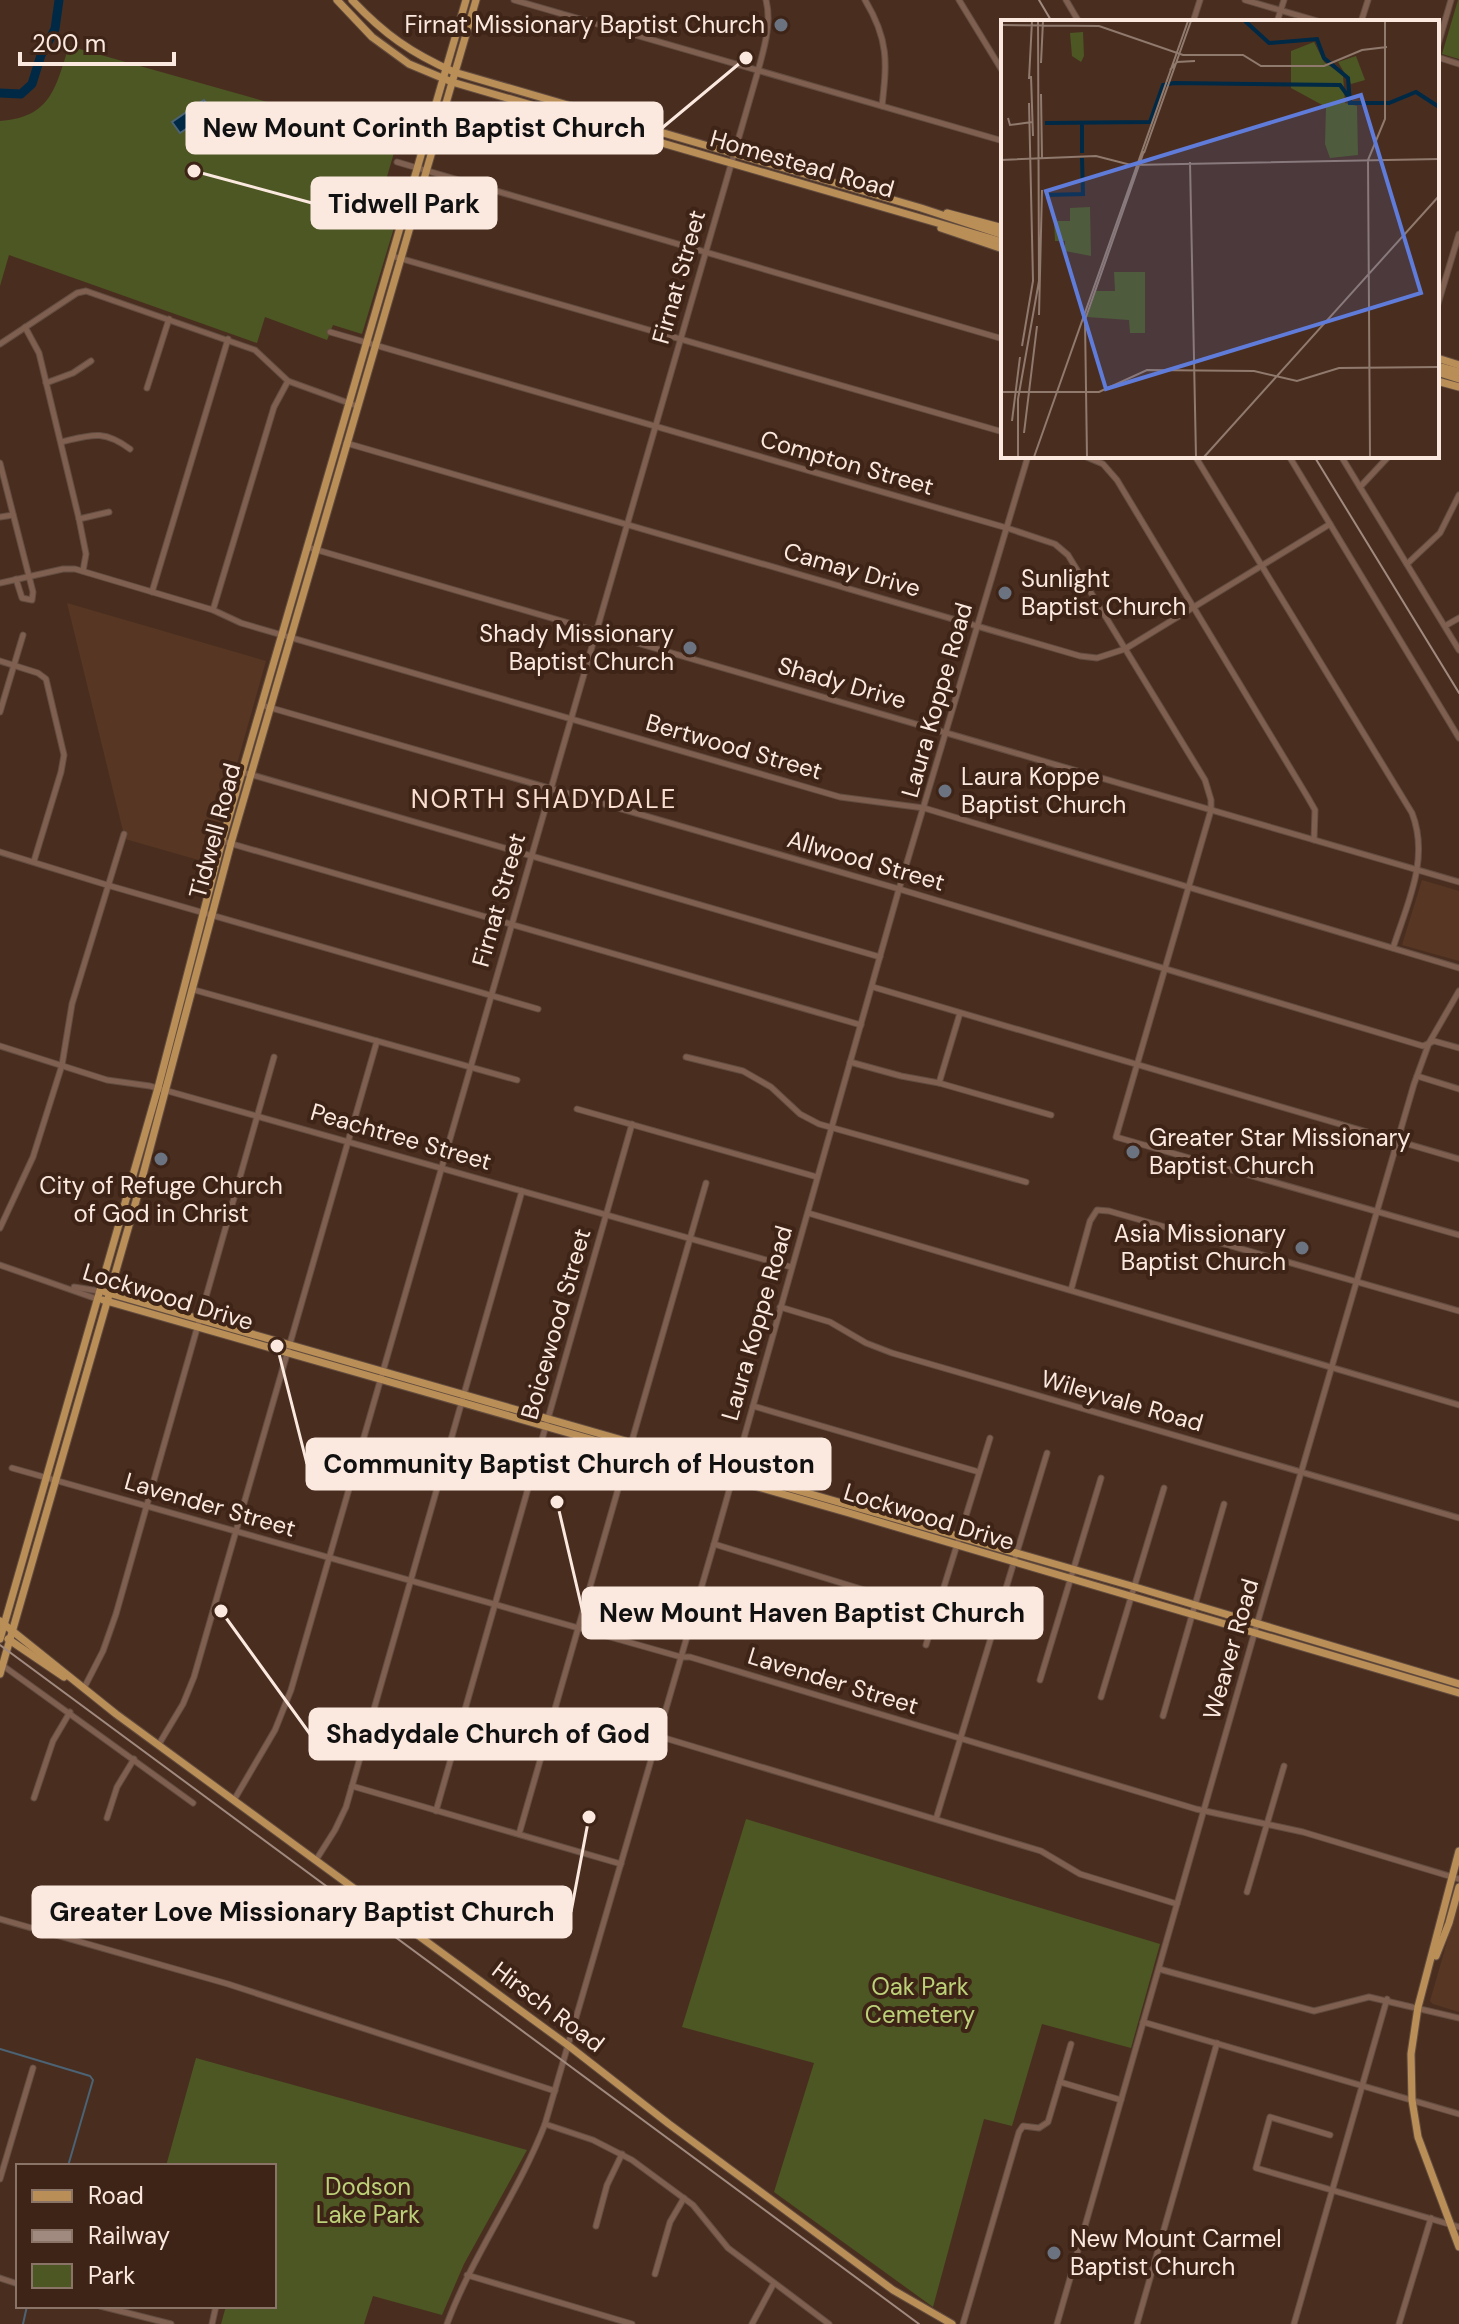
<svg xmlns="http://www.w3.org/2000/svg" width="1459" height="2324" font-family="'DM Sans',sans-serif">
	<rect width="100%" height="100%" fill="#492e20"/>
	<!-- built -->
	<g fill="#573623">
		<polygon points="67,603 266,661 209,863 125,839"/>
		<polygon points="1422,880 1459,891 1459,961 1402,945"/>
		<polygon points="1459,1900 1459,2012 1433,2004 1430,2001"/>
	</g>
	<!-- green -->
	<g fill="#4c5723">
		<polygon points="1458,0 1459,0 1459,59 1442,54"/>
		<path d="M69 46 398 139 379 204 374 203 371 213 396 221 362 334 333 325 327 340 265 317 257 343 9 255 0 286V121C51 117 55 89 69 46Z"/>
		<polygon points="746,1819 1160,1944 1131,2048 1042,2024 1012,2126 984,2119 933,2307 774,2192 814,2063 682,2027"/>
		<polygon points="196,2058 527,2150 464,2264 442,2315 373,2296 364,2324 221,2324 226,2306 274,2306 274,2166 166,2166"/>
	</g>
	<!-- water -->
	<polygon fill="#002946" stroke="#4b6374" stroke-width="2" points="204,100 212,112 180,133 172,122"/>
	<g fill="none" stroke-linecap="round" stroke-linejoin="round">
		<!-- stream -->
		<g stroke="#4b6374" stroke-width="2">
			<polyline points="0,2049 90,2076 93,2080 68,2166"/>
			<polyline points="23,2324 27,2306"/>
		</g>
		<!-- river -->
		<polyline stroke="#002946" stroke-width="9" points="0,93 21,94 32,84 41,55 55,29 59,0"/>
		<!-- minor casing -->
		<g stroke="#634d40" stroke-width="7">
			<g id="minor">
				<polyline points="514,0 1003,141"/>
				<path d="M865 0C889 40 887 62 882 106"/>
				<polyline points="959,0 1003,72"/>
				<polyline points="1066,0 1079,22"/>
				<polyline points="1245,0 1321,22"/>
				<polyline points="1193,22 1200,0"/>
				<polyline points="1277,22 1284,0"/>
				<polyline points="1361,22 1368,0"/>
				<polyline points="1437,48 1451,0"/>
				<polyline points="1437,57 1459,64"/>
				<polyline points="397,162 1003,339"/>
				<polyline points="392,256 1003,432"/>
				<polyline points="1437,307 1459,234"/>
				<polyline points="25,327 39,353 79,519 86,554 83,571"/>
				<polyline points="330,332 1007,528 1055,544 1068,555 1205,780 1211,800 1211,810 1116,1137 1459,1235"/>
				<polyline points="0,344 77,293 86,291 255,350 288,381 357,406"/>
				<polyline points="46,383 73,373 91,361"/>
				<polyline points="147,388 169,319"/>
				<path d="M61 442C91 435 103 429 130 449"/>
				<polyline points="346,443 1080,656 1097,658 1125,649 1330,524"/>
				<polyline points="1084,456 1103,464 1117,480 1307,796 1315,810 1314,840"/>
				<path d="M1195 456 1412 813C1430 859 1407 904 1393 948"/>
				<polyline points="1289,456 1459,738"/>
				<polyline points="1341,456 1459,650"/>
				<polyline points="0,463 33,592 32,600 22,598 16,579"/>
				<polyline points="1360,487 1389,456"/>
				<polyline points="0,517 13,515"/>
				<polyline points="79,519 109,512"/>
				<polyline points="307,547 1459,882"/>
				<polyline points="1407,564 1440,533 1459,495"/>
				<polyline points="0,583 63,569 75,569 213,610 241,623 840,797 924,808 1459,968"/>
				<polyline points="152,592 228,339"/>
				<polyline points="213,610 274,407 288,381"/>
				<polyline points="1445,626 1459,618"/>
				<polyline points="0,661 38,673 46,679 64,755 61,772 34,861"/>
				<polyline points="261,705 899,889 1423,1046 1434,1041 1459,1048"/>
				<polyline points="0,712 23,635"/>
				<polyline points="242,772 880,957"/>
				<polyline points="222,841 861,1025"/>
				<polyline points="0,852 107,885 538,1009"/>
				<polyline points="873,987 1459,1159"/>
				<polyline points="191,989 517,1080"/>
				<polyline points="0,1046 107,1080 150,1086 791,1267"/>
				<polyline points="686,1057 743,1071 771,1087 800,1114 819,1124 1026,1182"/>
				<polyline points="850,1062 901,1076 939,1083 1051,1115"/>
				<polyline points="1417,1076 1459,1089"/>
				<polyline points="939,1083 960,1013"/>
				<polyline points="577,1109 817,1177"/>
				<polyline points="808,1213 1459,1405"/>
				<polyline points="0,1228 33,1157 62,1065 72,1004 124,834"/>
				<polyline points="0,1265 97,1299"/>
				<polyline points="74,1287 99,1291"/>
				<polyline points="1071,1290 1090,1221 1097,1210 1109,1211 1459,1311"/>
				<polyline points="780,1307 830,1322 866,1343 892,1353 1459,1518"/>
				<polyline points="753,1406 979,1472"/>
				<polyline points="12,1468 681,1657 690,1657 1196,1809 1303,1832 1459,1879"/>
				<polyline points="714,1544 936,1612"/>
				<polyline points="926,1645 990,1438"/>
				<polyline points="2,1665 193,1803"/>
				<polyline points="1040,1680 1101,1478"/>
				<polyline points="84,1688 103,1651 116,1614 274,1057"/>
				<polyline points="1101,1697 1164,1488"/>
				<polyline points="1163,1716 1224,1504"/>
				<polyline points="658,1736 1041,1851 1080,1874 1177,1904"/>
				<polyline points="159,1744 183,1704 194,1677 377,1041"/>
				<polyline points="352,1786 621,1864"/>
				<polyline points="34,1798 53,1741 70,1712"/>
				<path d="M234 1800 275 1730 291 1690 758 71C764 48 772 24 766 0"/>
				<polyline points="436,1811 632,1124"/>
				<polyline points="107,1818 117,1787 134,1759"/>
				<polyline points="936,1819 1047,1453"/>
				<polyline points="519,1834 706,1183"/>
				<polyline points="316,1860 335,1830 346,1807 522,1191"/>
				<polyline points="1247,1892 1284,1766"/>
				<polyline points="0,1919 228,1984 555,2091"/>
				<polyline points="1159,1969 1314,2011 1369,1997 1459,2018"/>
				<polyline points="1143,2022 1459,2114"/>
				<polyline points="1060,2082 1121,2100"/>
				<polyline points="545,2124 593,2140 632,2160 693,2205 728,2248 829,2324"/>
				<polyline points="1330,2135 1270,2117 1256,2168 1459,2227"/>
				<polyline points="0,2179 33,2068"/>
				<polyline points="596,2226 607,2185 622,2154"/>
				<polyline points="655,2274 670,2222 684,2198"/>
				<polyline points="467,2275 632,2324"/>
				<polyline points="0,2278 18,2284"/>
				<polyline points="100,2306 171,2324"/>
				<polyline points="212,2324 216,2306"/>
				<path d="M447 2324C473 2254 518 2194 545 2124L714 1544 899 889 1028 456"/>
				<polyline points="752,2324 774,2283"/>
				<polyline points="963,2324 1019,2132 1023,2126 1039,2128 1048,2122 1071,2044"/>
				<polyline points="1057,2324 1257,1624 1414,1084 1429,1043 1459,991"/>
				<polyline points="1137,2324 1217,2043"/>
				<polyline points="1294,2324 1387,1999"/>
				<polyline points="1399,2324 1431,2218"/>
			</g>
		</g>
		<!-- major casing -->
		<g stroke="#634d40" stroke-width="9">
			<g id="major">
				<polyline points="337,0 372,37 409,64 452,82 1003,242"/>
				<path d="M352 0C384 34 411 53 454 72L921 208 1003 235"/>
				<polyline points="947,213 1003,228"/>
				<polyline points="941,228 1003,249"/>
				<polyline points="1437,358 1459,365"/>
				<polyline points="1437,366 1459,372"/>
				<polyline points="1437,372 1459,379"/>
				<polyline points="1437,381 1459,387"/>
				<polyline points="105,1292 1135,1587 1459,1684"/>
				<polyline points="103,1300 849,1513 1459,1693"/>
				<polyline points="0,1621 116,1714 569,2046 669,2124 893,2290 952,2324"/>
				<polyline points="0,1639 158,1088 222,841 466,0"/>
				<polyline points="8,1639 64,1677"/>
				<polyline points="0,1674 136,1201 231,843 476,0"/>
				<polyline points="1459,1851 1418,2007 1411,2054 1412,2100 1418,2137 1459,2247"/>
				<polyline points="1436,1956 1449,1923 1459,1887"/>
			</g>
		</g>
		<!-- minor -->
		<use href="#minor" stroke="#7f6050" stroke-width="5"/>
		<!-- major -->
		<use href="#major" stroke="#ba8f57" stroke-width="7"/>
		<!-- rail -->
		<g stroke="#a0897e" stroke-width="2">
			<polyline points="1039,0 1052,22"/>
			<polyline points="1314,456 1459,693"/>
			<polyline points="0,1645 919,2324"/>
		</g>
	</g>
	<!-- markers -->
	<g fill="#6b7280" stroke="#3e2416" stroke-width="3">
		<circle cx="781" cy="25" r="8"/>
		<circle cx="1005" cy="593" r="8"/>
		<circle cx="690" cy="648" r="8"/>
		<circle cx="945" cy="791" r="8"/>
		<circle cx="1133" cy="1152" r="8"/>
		<circle cx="161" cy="1159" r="8"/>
		<circle cx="1302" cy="1248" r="8"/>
		<circle cx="1054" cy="2253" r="8"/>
	</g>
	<g text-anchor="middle" stroke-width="8" stroke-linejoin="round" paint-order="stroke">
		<!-- poi labels -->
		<g font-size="24" fill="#fbe9e0" stroke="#3e2416" text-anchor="start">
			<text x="765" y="33" text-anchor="end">Firnat Missionary Baptist Church</text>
			<text x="1021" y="587">Sunlight<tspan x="1021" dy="28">Baptist Church</tspan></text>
			<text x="674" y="642" text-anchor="end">Shady Missionary<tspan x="674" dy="28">Baptist Church</tspan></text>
			<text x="961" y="785">Laura Koppe<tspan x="961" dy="28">Baptist Church</tspan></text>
			<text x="1149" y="1146">Greater Star Missionary<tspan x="1149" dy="28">Baptist Church</tspan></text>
			<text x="161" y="1194" text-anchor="middle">City of Refuge Church<tspan x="161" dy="28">of God in Christ</tspan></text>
			<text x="1286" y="1242" text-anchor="end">Asia Missionary<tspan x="1286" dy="28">Baptist Church</tspan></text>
			<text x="1070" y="2247">New Mount Carmel<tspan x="1070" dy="28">Baptist Church</tspan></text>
		</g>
		<!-- street labels -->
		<g font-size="24" fill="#fbe9e0" stroke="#3e2416">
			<text transform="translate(802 164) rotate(16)" y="8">Homestead Road</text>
			<text transform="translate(679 277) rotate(-74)" y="8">Firnat Street</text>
			<text transform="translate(847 463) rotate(16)" y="8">Compton Street</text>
			<text transform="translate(852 570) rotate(16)" y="8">Camay Drive</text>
			<text transform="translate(842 683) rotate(16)" y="8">Shady Drive</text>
			<text transform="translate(937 700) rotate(-74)" y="8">Laura Koppe Road</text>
			<text transform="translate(734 747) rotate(16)" y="8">Bertwood Street</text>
			<text transform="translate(215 831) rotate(-75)" y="8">Tidwell Road</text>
			<text transform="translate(866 861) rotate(16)" y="8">Allwood Street</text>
			<text transform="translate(499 900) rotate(-74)" y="8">Firnat Street</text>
			<text transform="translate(401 1137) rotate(16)" y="8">Peachtree Street</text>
			<text transform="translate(168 1297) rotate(17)" y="8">Lockwood Drive</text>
			<text transform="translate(757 1323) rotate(-74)" y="8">Laura Koppe Road</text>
			<text transform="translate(556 1324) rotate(-74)" y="8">Boicewood Street</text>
			<text transform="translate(1122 1401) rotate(16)" y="8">Wileyvale Road</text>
			<text transform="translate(210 1505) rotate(16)" y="8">Lavender Street</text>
			<text transform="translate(929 1517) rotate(17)" y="8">Lockwood Drive</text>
			<text transform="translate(1231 1649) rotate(-74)" y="8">Weaver Road</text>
			<text transform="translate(833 1681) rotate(17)" y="8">Lavender Street</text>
			<text transform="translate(548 2007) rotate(37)" y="8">Hirsch Road</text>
		</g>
		<!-- park labels -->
		<g font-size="24" fill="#bcd178" stroke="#3e2416">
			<text x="920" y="1995">Oak Park<tspan x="920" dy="28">Cemetery</tspan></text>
			<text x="368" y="2195">Dodson<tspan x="368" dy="28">Lake Park</tspan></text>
		</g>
		<!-- neighbourhood labels -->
		<g font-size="26" letter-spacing="2" fill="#fadecf" stroke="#3e2416">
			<text x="544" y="808">NORTH SHADYDALE</text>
		</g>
	</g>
	<!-- overview -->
	<g transform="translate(1001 20)">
		<rect width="438" height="438" fill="#492e20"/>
		<path d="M82 12 83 36 80 42 71 36 69 13ZM313 22 323 42 342 55 344 83 356 86 357 135 329 138 324 124 325 87 290 68V31ZM355 36 364 60 350 64 337 42ZM89 187 90 236 64 231V221H54L53 201H69V188ZM113 252H144V313H129L128 300 86 297 95 271H114Z" fill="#4c5723"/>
		<path fill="none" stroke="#002946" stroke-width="4" d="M244 1 268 23 316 19 323 38 347 58 349 83H388L415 72 438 87M44 103 149 102 162 65 173 63 339 65 347 76M81 103V133M44 175 82 174 81 138"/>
		<path fill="none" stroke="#90796d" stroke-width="2" d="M0 5 98 6 182 35H242L260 46H323L361 30 386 27M40 43 42 1M169 50 176 42 194 41M30 56 32 116M28 59 31 1M40 74 41 139M7 98 9 105 31 102M143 133 190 1M0 140 95 136 130 145 438 139M189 142 195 437M38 295 41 170M21 326 32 261 28 83M0 372H98L146 350 253 351 296 361 338 348 438 347M11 401 19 337M23 413 36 306M17 437V379L38 261 37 1M33 437 187 1M86 437 84 300 143 131M203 437 438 176M369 437 367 140 384 99V1"/>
		<path fill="#607cda" fill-opacity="0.15" stroke="#607cda" stroke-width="4" d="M360 75 420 273 105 369 45 171Z"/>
		<rect width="438" height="438" fill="none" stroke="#fbe9e0" stroke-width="4"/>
	</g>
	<!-- callouts -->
	<path fill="none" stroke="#fbe9e0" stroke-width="3" d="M746 58L662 128M194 171L312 203M277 1346L307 1464M557 1502L583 1613M221 1611L310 1734M589 1817L571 1912"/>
	<g fill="#fbe9e0" stroke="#3e2416" stroke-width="3">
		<circle cx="746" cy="58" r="8"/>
		<circle cx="194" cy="171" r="8"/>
		<circle cx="277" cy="1346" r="8"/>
		<circle cx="557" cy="1502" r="8"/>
		<circle cx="221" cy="1611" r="8"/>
		<circle cx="589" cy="1817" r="8"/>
	</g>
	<g fill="#fbe9e0" stroke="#fbe9e0" stroke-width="3">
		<rect x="187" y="103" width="475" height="50" rx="8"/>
		<rect x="312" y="178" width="184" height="50" rx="8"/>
		<rect x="307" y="1439" width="523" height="50" rx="8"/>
		<rect x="583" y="1588" width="459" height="50" rx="8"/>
		<rect x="310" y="1709" width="356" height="50" rx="8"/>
		<rect x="33" y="1887" width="538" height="50" rx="8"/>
	</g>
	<g font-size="26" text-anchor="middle" font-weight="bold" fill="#111">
		<text x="424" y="137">New Mount Corinth Baptist Church</text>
		<text x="404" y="213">Tidwell Park</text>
		<text x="569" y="1473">Community Baptist Church of Houston</text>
		<text x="812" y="1622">New Mount Haven Baptist Church</text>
		<text x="488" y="1743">Shadydale Church of God</text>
		<text x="302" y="1921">Greater Love Missionary Baptist Church</text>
	</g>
	<!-- legend -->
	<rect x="16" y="2164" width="260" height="144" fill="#3e2416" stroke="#8a7367" stroke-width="2"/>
	<rect x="32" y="2190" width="40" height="12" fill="#ba8f57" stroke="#8a7367" stroke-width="2"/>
	<text x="88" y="2204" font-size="24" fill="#fbe9e0">Road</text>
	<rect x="32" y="2230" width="40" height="12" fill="#a0897e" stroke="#8a7367" stroke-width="2"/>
	<text x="88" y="2244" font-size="24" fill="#fbe9e0">Railway</text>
	<rect x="32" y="2264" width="40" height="24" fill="#4c5723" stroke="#8a7367" stroke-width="2"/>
	<text x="88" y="2284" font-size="24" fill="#fbe9e0">Park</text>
	<!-- scale -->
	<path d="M20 52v12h154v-12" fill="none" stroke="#fbe9e0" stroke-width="4"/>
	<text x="32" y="52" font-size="24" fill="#fbe9e0" stroke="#3e2416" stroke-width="6" paint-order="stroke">200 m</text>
</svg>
